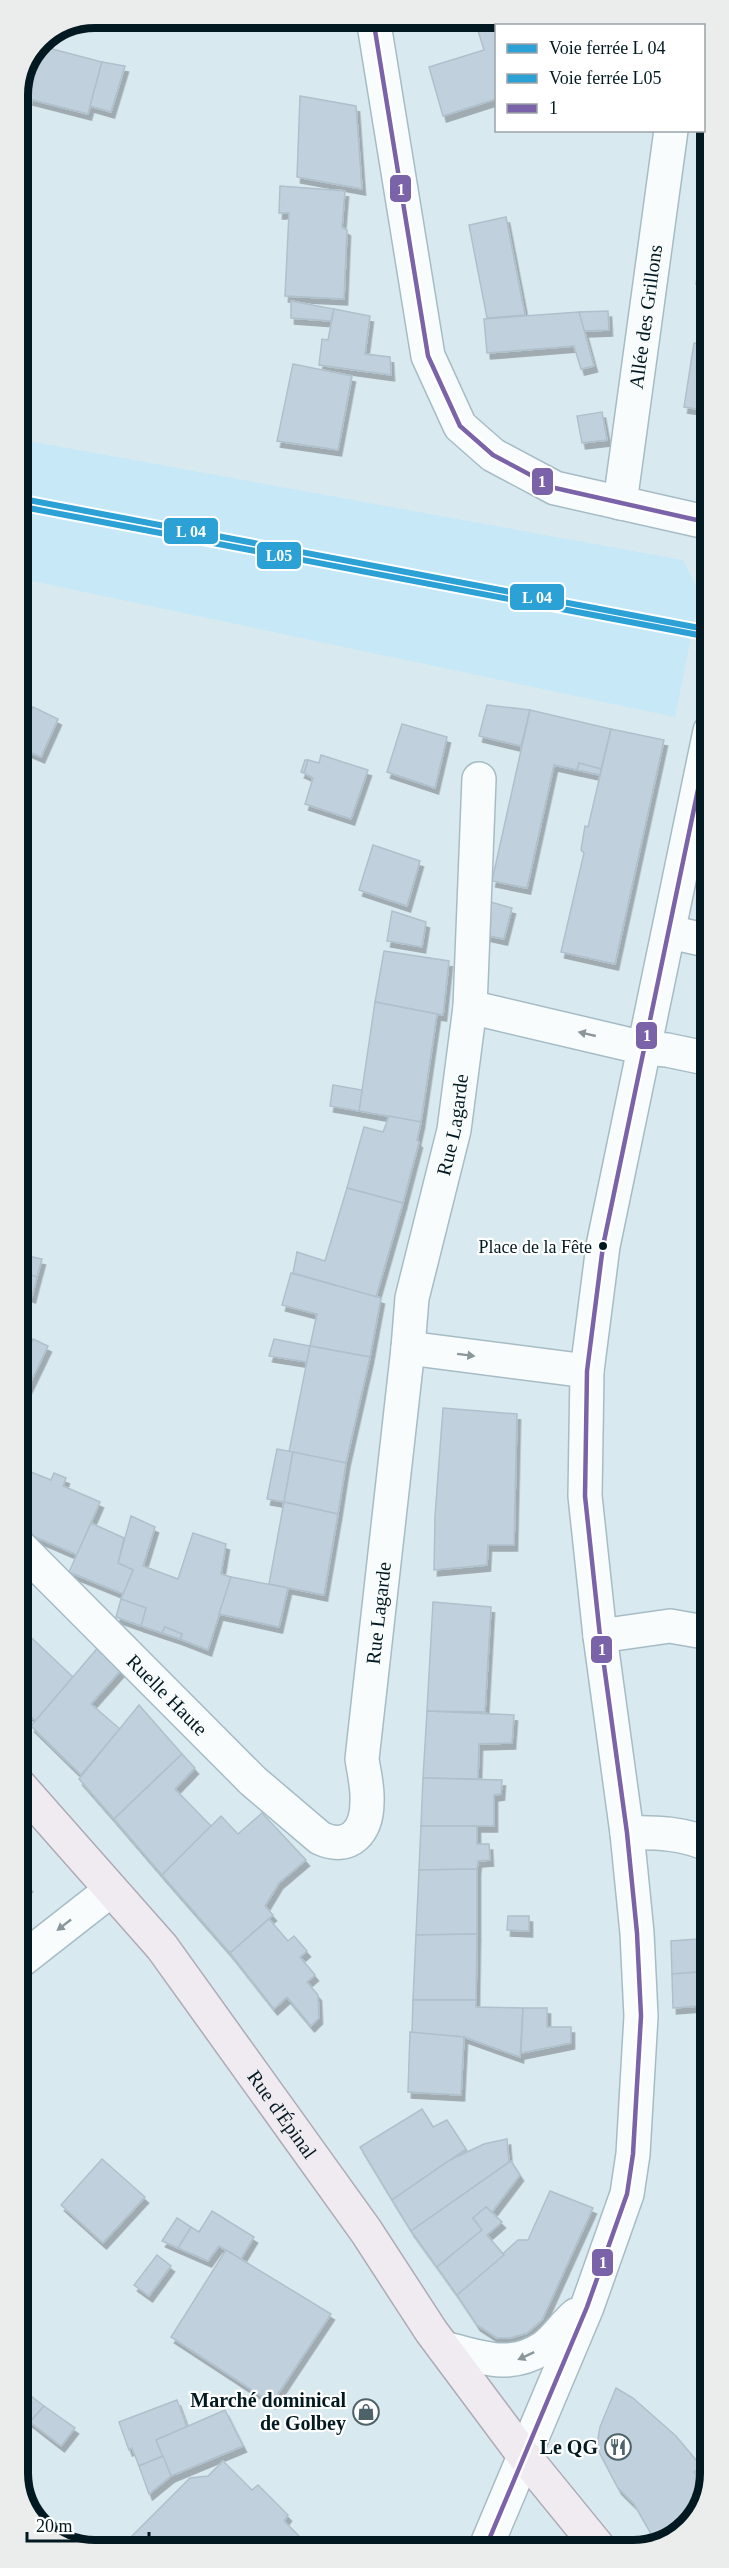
<svg xmlns="http://www.w3.org/2000/svg" width="729" height="2568" font-family="Georgia,serif">
	<defs>
		<filter id="shadow"><feDropShadow dx="3.5" dy="6" stdDeviation="0" flood-color="#0004"/></filter>
	</defs>
	<rect width="100%" height="100%" fill="#d9e9f0"/>
	<!-- built -->
	<polygon fill="#c6e8f7" points="18,439 683,560 700,593 675,717 18,578"/>
	<!-- building -->
	<g fill="#c0d1dd" stroke="#afc0cc" stroke-width="1.5" filter="url(#shadow)">
		<polygon points="484,18 512,18 514,26 496,26 496,99 443,116 429,67 484,50 475,21"/>
		<polygon points="598,19 643,19 646,20 646,26 604,26 605,20"/>
		<polygon points="41,46 102,62 88,114 29,99"/>
		<polygon points="102,62 125,66 111,112 90,106"/>
		<polygon points="300,96 356,106 362,189 297,177"/>
		<polygon points="280,186 345,191 342,227 347,230 344,299 285,296 289,213 279,213"/>
		<polygon points="706,215 710,216 710,286 696,284"/>
		<polygon points="506,217 525,315 487,318 469,225"/>
		<polygon points="291,301 334,309 331,321 291,318"/>
		<polygon points="334,309 370,316 365,354 390,357 391,375 319,365 322,339 328,340"/>
		<polygon points="608,311 609,330 584,331 579,312"/>
		<polygon points="579,312 594,366 581,369 574,346 487,353 484,319"/>
		<polygon points="694,343 710,345 710,411 684,407"/>
		<polygon points="293,364 352,376 338,450 277,441"/>
		<polygon points="602,412 607,440 582,443 577,416"/>
		<polygon points="487,705 530,710 521,746 479,736"/>
		<polygon points="33,707 58,719 41,757 18,747 18,738"/>
		<polygon points="530,710 611,729 601,769 579,763 577,770 554,765 527,888 492,881"/>
		<polygon points="402,724 447,737 435,788 387,772"/>
		<polygon points="611,729 664,740 615,964 561,952 584,853 581,850 585,826 588,827"/>
		<polygon points="321,755 368,770 351,819 305,804 313,778 304,773 308,760 319,763"/>
		<polygon points="305,760 308,760 304,773 301,772"/>
		<polygon points="579,763 601,769 600,775 577,770"/>
		<polygon points="373,845 420,861 407,906 359,890"/>
		<polygon points="487,901 512,908 504,939 480,934"/>
		<polygon points="392,911 426,922 422,947 387,941"/>
		<polygon points="384,951 449,961 443,1015 375,1002"/>
		<polygon points="375,1002 437,1014 421,1122 359,1111"/>
		<polygon points="333,1085 362,1090 359,1111 330,1106"/>
		<polygon points="389,1116 421,1122 417,1140 419,1142 403,1203 347,1188 364,1127 383,1132"/>
		<polygon points="347,1188 403,1203 376,1297 293,1273 297,1252 325,1261"/>
		<polygon points="19,1254 42,1259 37,1277 21,1272 19,1280"/>
		<polygon points="21,1272 37,1277 32,1297 19,1292"/>
		<polygon points="291,1273 381,1298 370,1357 310,1346 317,1314 282,1305"/>
		<polygon points="19,1316 26,1318 19,1343"/>
		<polygon points="33,1339 48,1346 26,1392 19,1388 19,1370"/>
		<polygon points="274,1339 310,1346 307,1362 269,1356"/>
		<polygon points="310,1346 370,1357 346,1463 289,1452"/>
		<polygon points="443,1408 517,1414 514,1545 488,1545 487,1565 434,1570 435,1516"/>
		<polygon points="277,1449 293,1452 284,1502 267,1499"/>
		<polygon points="293,1452 346,1463 338,1514 284,1502"/>
		<polygon points="31,1472 51,1480 54,1473 66,1478 63,1486 100,1502 77,1555 19,1530 19,1498"/>
		<polygon points="284,1502 338,1514 324,1595 269,1584"/>
		<polygon points="131,1516 155,1527 143,1566 178,1579 193,1533 226,1544 221,1574 231,1577 208,1650 180,1639 182,1634 165,1627 162,1633 141,1626 146,1608 121,1599 133,1570 118,1563"/>
		<polygon points="91,1523 124,1538 118,1563 133,1570 123,1594 69,1572"/>
		<polygon points="231,1577 288,1588 279,1627 219,1614"/>
		<polygon points="121,1599 146,1608 141,1626 116,1617"/>
		<polygon points="433,1602 491,1607 485,1712 427,1711"/>
		<polygon points="19,1626 73,1677 36,1721 19,1706"/>
		<polygon points="165,1627 182,1634 180,1639 162,1633"/>
		<polygon points="101,1644 123,1668 91,1704 120,1729 81,1775 31,1726"/>
		<polygon points="139,1705 182,1754 114,1819 79,1779"/>
		<polygon points="427,1711 514,1715 512,1743 479,1744 478,1779 423,1778"/>
		<polygon points="182,1754 195,1768 175,1789 211,1826 162,1875 114,1819"/>
		<polygon points="423,1778 502,1780 501,1794 494,1795 494,1826 421,1826"/>
		<polygon points="262,1813 306,1860 279,1883 265,1906 273,1915 230,1953 162,1875 221,1816 238,1834"/>
		<polygon points="421,1826 477,1826 477,1844 489,1844 490,1860 478,1861 477,1869 419,1870"/>
		<polygon points="477,1869 477,1934 416,1935 419,1870"/>
		<polygon points="19,1875 22,1878 19,1895"/>
		<polygon points="22,1878 29,1886 20,1894"/>
		<polygon points="508,1916 529,1916 529,1931 507,1930"/>
		<polygon points="269,1919 288,1941 294,1936 307,1951 300,1957 315,1975 307,1982 318,1995 319,2018 311,2026 287,1997 274,2009 230,1953"/>
		<polygon points="477,1934 476,2000 413,2000 416,1935"/>
		<polygon points="711,1938 711,1971 672,1974 671,1941"/>
		<polygon points="711,1971 711,2005 673,2008 672,1974"/>
		<polygon points="413,2000 476,2000 476,2007 523,2008 520,2057 464,2037 412,2033"/>
		<polygon points="523,2008 547,2008 547,2027 571,2027 571,2043 521,2053"/>
		<polygon points="410,2032 464,2037 461,2095 408,2092"/>
		<polygon points="422,2109 433,2127 447,2120 466,2149 392,2200 360,2147"/>
		<polygon points="507,2139 509,2162 411,2231 392,2200 450,2160 484,2144"/>
		<polygon points="102,2159 145,2197 103,2243 61,2205"/>
		<polygon points="511,2161 520,2175 492,2212 486,2207 473,2218 482,2230 437,2267 411,2231"/>
		<polygon points="550,2191 593,2208 542,2320 527,2333 510,2338 497,2338 477,2325 457,2295 518,2240 528,2240"/>
		<polygon points="486,2207 502,2222 487,2235 504,2255 457,2295 437,2267 482,2230 473,2218"/>
		<polygon points="212,2211 254,2237 241,2259 219,2246 208,2261 178,2248 191,2227 199,2232"/>
		<polygon points="177,2218 191,2227 178,2248 162,2241"/>
		<polygon points="226,2250 331,2314 272,2403 171,2337"/>
		<polygon points="157,2255 171,2266 149,2296 134,2285"/>
		<polygon points="616,2388 633,2398 676,2436 701,2466 694,2472 706,2487 695,2520 657,2544 634,2504 618,2488 599,2452 597,2444 600,2427"/>
		<polygon points="27,2393 44,2406 30,2422 20,2414 20,2401"/>
		<polygon points="177,2400 187,2427 156,2440 163,2456 139,2466 132,2448 129,2450 119,2422"/>
		<polygon points="44,2406 75,2428 61,2446 30,2422"/>
		<polygon points="225,2410 243,2446 171,2476 156,2440"/>
		<polygon points="163,2456 171,2476 149,2494 139,2466"/>
		<polygon points="223,2461 252,2490 258,2485 288,2515 284,2521 306,2543 300,2549 118,2550 190,2478 208,2476"/>
	</g>
	<g fill="none" stroke-linecap="round" stroke-linejoin="round">
		<!-- minor casing -->
		<g stroke="#a6bcc5" stroke-width="36">
			<g id="minor">
				<polyline points="373,18 428,356 460,426 493,455 555,488 710,523"/>
				<path id="s1" d="M620 503 671 130"/>
				<polyline points="669,932 710,941"/>
				<polyline points="470,1007 644,1048 667,1050 710,1059"/>
				<polyline points="408,1348 587,1371"/>
				<path id="s2" d="M19 1546 253 1781 320 1838C350 1852 367 1831 367 1802 368 1788 364 1773 362 1759L408 1348 412 1298 454 1130 470 1007 479 779"/>
				<polyline points="600,1636 670,1626 710,1633"/>
				<path d="M627 1833C655 1832 685 1833 711 1846"/>
				<polyline points="19,1962 111,1890"/>
				<path d="M444 2348C480 2357 509 2370 543 2348 555 2340 564 2325 576 2315"/>
				<polyline points="485,2549 587,2307 627,2194 633,2154 641,2016 637,1933 627,1833 600,1636 585,1496 587,1371 603,1246 710,731"/>
			</g>
		</g>
		<!-- major casing -->
		<g stroke="#aeaab6" stroke-width="36">
			<g id="major">
				<path id="s3" d="M19 1785 162 1947 366 2231 431 2331 525 2457 600 2549"/>
			</g>
		</g>
		<!-- minor -->
		<use href="#minor" stroke="#f9fcfd" stroke-width="33"/>
		<!-- major -->
		<use href="#major" stroke="#f0ebf0" stroke-width="33"/>
		<!-- bus-1 casing -->
		<g stroke="#fff" stroke-width="9">
			<g id="bus-1">
				<polyline points="373,18 428,356 460,426 493,455 555,488 710,523"/>
				<polyline points="485,2549 587,2307 627,2194 633,2154 641,2016 637,1933 627,1833 600,1636 585,1496 587,1371 603,1246 710,732"/>
			</g>
		</g>
		<!-- bus-1 -->
		<use href="#bus-1" stroke="#7a63a9" stroke-width="4.5"/>
		<!-- rail-1 casing -->
		<g stroke="#fff" stroke-width="10">
			<polyline id="rail-1" points="18,498 710,630"/>
		</g>
		<!-- rail-2 casing -->
		<g stroke="#fff" stroke-width="10">
			<polyline id="rail-2" points="18,506 709,637"/>
		</g>
		<!-- rail-1 -->
		<use href="#rail-1" stroke="#2ca1d5" stroke-width="6"/>
		<!-- rail-2 -->
		<use href="#rail-2" stroke="#2ca1d5" stroke-width="6"/>
	</g>
	<!-- one-way arrows -->
	<defs><path id="oneway-solid" d="M-6-.8H1V-3.2L6.5 0L1 3.2V.8H-6Z" transform="scale(1.5)"/></defs>
	<g fill="#8a969a">
		<use href="#oneway-solid" transform="translate(587 1034) rotate(-167)"/>
		<use href="#oneway-solid" transform="translate(466 1355) rotate(7)"/>
		<use href="#oneway-solid" transform="translate(64 1925) rotate(142)"/>
		<use href="#oneway-solid" transform="translate(526 2356) rotate(155)"/>
	</g>
	<!-- icons -->
	<defs>
		<g id="shop-ring" transform="scale(1.35)"><circle r="9.5" fill="#fff" stroke="#4d6269" stroke-width="1.5"/><path d="M-5-2.5h2.3a2.7 3.5 0 0 1 5.4 0H5L5.5 6h-11ZM-1.5-2.5h3a1.5 2.3 0 0 0-3 0Z" fill="#4d6269"/></g>
		<g id="restaurant-ring" transform="scale(1.35)"><circle r="9.5" fill="#fff" stroke="#4d6269" stroke-width="1.5"/><path d="M-5-6h1v4h1v-4h1v4h1v-4h1v5L-1.5 .5V6h-2V.5L-5-1ZM5-6V6H3V1.5H1.5Q1.5-4 5-6Z" fill="#4d6269"/></g>
	</defs>
	<g fill-rule="evenodd">
		<use href="#shop-ring" x="366" y="2412"/>
		<use href="#restaurant-ring" x="618" y="2447"/>
	</g>
	<!-- markers -->
	<circle fill="#021921" stroke="#fff" stroke-width="2" cx="603" cy="1246" r="5"/>
	<g text-anchor="middle" stroke-width="4.5" stroke-linejoin="round" paint-order="stroke">
		<!-- bus labels -->
		<g font-size="18" fill="#021921" stroke="#fff" text-anchor="end">
			<text x="592" y="1253">Place de la Fête</text>
		</g>
		<!-- street labels -->
		<g font-size="20" fill="#021921" stroke="#fff">
			<text dy="7" stroke="none"><textPath href="#s1" startOffset="188">Allée des Grillons</textPath></text>
			<text dy="7" stroke="none"><textPath href="#s2" startOffset="1179">Rue Lagarde</textPath></text>
			<text dy="7" stroke="none"><textPath href="#s2" startOffset="684">Rue Lagarde</textPath></text>
			<text dy="7" stroke="none"><textPath href="#s2" startOffset="210">Ruelle Haute</textPath></text>
			<text dy="7" stroke="none"><textPath href="#s3" startOffset="422">Rue d'Épinal</textPath></text>
		</g>
		<!-- poi labels -->
		<g font-size="20" font-weight="bold" fill="#021921" stroke="#fff" text-anchor="end">
			<text x="346" y="2407">Marché dominical<tspan x="346" dy="23">de Golbey</tspan></text>
			<text x="598" y="2454">Le QG</text>
		</g>
	</g>
	<!-- crop -->
	<path d="M0 0H729V2568H0ZM95 28H633A67 67 0 0 1 700 95V2473A67 67 0 0 1 633 2540H95A67 67 0 0 1 28 2473V95A67 67 0 0 1 95 28Z" fill="#ebeded" fill-rule="evenodd"/>
	<path fill="none" stroke="#021921" stroke-width="8" d="M95 28H633A67 67 0 0 1 700 95V2473A67 67 0 0 1 633 2540H95A67 67 0 0 1 28 2473V95A67 67 0 0 1 95 28Z"/>
	<g stroke="#fff" stroke-width="2">
		<rect x="389" y="174" width="23" height="29" rx="6" fill="#7a63a9"/>
		<rect x="531" y="467" width="23" height="29" rx="6" fill="#7a63a9"/>
		<rect x="163" y="517" width="56" height="28" rx="6" fill="#2ca1d5"/>
		<rect x="256" y="541" width="46" height="29" rx="6" fill="#2ca1d5"/>
		<rect x="509" y="583" width="56" height="28" rx="6" fill="#2ca1d5"/>
		<rect x="635" y="1021" width="23" height="29" rx="6" fill="#7a63a9"/>
		<rect x="590" y="1635" width="23" height="29" rx="6" fill="#7a63a9"/>
		<rect x="591" y="2248" width="23" height="29" rx="6" fill="#7a63a9"/>
	</g>
	<g font-size="16" text-anchor="middle" font-weight="bold" fill="#fff">
		<text x="401" y="195">1</text>
		<text x="542" y="487">1</text>
		<text x="191" y="537">L 04</text>
		<text x="279" y="561">L05</text>
		<text x="537" y="603">L 04</text>
		<text x="647" y="1041">1</text>
		<text x="602" y="1655">1</text>
		<text x="603" y="2268">1</text>
	</g>
	<!-- legend -->
	<rect x="495" y="24" width="210" height="108" fill="#ffffff" stroke="#9aa3a6" stroke-width="1.5"/>
	<rect x="507" y="44" width="30" height="9" fill="#2ca1d5" stroke="#9aa3a6" stroke-width="1.5"/>
	<text x="549" y="54" font-size="18" fill="#021921">Voie ferrée L 04</text>
	<rect x="507" y="74" width="30" height="9" fill="#2ca1d5" stroke="#9aa3a6" stroke-width="1.5"/>
	<text x="549" y="84" font-size="18" fill="#021921">Voie ferrée L05</text>
	<rect x="507" y="104" width="30" height="9" fill="#7a63a9" stroke="#9aa3a6" stroke-width="1.5"/>
	<text x="549" y="114" font-size="18" fill="#021921">1</text>
	<!-- scale -->
	<path d="M27 2532v9h122v-9" fill="none" stroke="#021921" stroke-width="3"/>
	<text x="36" y="2532" font-size="18" fill="#021921" stroke="#ffffff" stroke-width="4.5" paint-order="stroke">20 m</text>
</svg>
